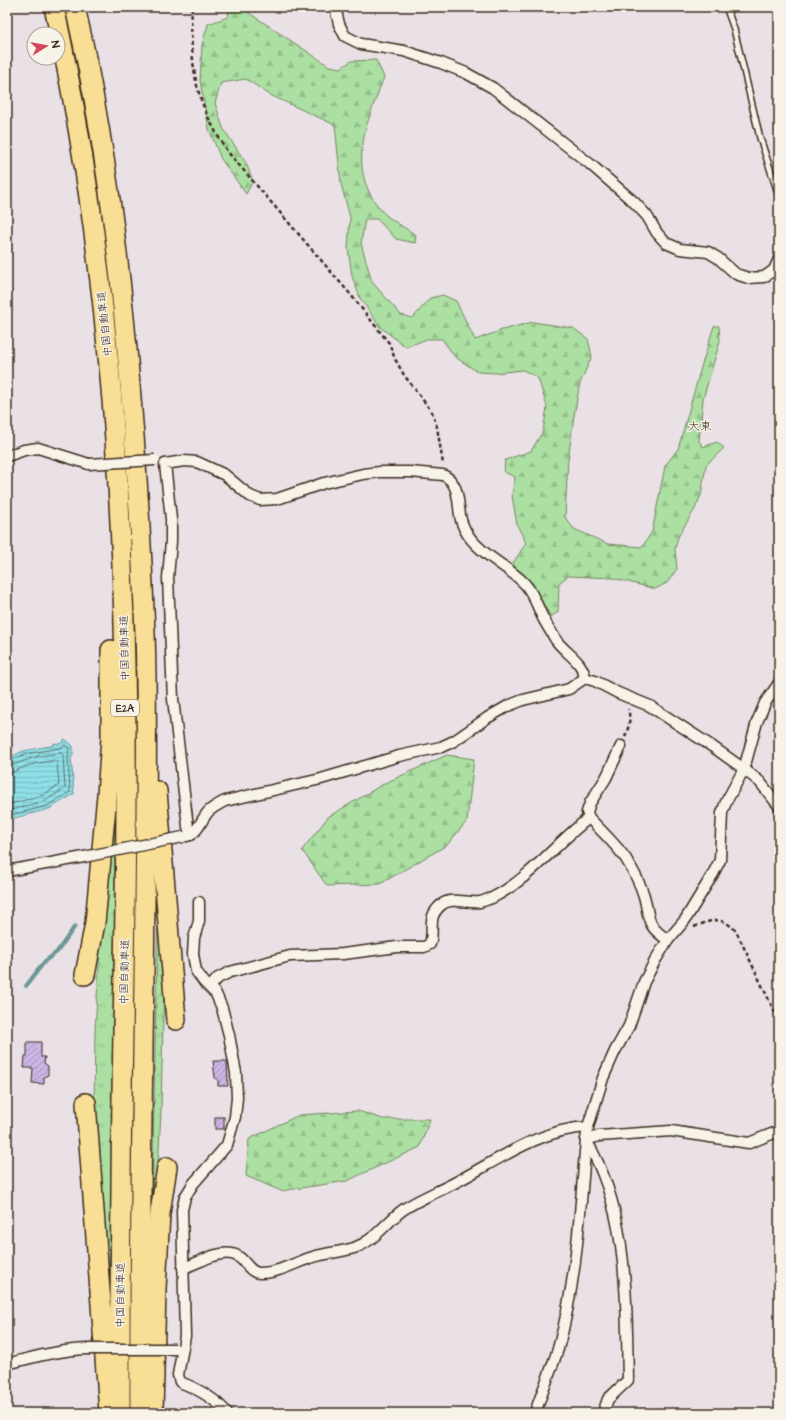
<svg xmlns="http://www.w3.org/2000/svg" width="786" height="1420" font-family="'Architects Daughter','Klee One',sans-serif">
	<defs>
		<pattern id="grass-tufts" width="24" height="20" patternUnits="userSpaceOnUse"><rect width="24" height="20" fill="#abe0a2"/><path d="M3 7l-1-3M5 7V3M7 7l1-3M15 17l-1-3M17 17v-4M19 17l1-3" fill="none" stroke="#94c08b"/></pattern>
		<pattern id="forest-firs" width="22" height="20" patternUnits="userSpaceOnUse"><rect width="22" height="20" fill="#abe0a2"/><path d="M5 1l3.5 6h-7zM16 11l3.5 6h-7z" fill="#94c08b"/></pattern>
		<pattern id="water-rules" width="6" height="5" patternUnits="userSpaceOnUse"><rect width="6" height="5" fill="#8edfe7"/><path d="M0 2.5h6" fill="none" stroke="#7bc0c6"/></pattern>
		<pattern id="building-hatch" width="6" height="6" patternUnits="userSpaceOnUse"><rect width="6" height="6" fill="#cbb6e6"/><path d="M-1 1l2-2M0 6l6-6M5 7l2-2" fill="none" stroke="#a694ba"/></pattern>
	</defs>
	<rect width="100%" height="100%" fill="#eae1e7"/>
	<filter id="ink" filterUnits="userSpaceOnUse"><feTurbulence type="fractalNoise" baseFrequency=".025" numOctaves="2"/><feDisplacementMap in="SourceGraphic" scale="8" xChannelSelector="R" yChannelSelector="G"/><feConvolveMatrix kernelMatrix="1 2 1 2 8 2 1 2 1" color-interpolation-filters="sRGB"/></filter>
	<g filter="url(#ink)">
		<!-- grass -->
		<g fill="url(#grass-tufts)" stroke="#738560">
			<polygon points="115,808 115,892 109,1330 94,1107 95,1031 101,931"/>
			<polygon points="158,903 164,978 161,1111 156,1206 152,1205"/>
		</g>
		<!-- forest -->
		<g fill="url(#forest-firs)" stroke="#738560">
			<path d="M229 7H240L329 66 341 68 351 61 376 60 384 77C367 123 345 167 381 210 387 218 407 229 416 235L415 243 396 239 377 219H365L361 243 372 282 401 315 413 318 430 298 443 295 456 301 475 340 502 330 533 322 573 328 588 339 592 356 580 383 574 416 568 460 565 517 574 529 608 544 642 547 652 532 665 466 678 449 702 364 714 326H719L720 341 703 399 699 441 703 447 717 442 724 448 706 465 701 495 695 509 678 537 675 549 677 569 667 583 655 589 613 578 568 576 559 583 558 612 551 617 536 592 518 574 513 563 526 543 517 525 512 495 515 477 504 472 505 460 531 451 543 431 547 407 538 378 523 370 495 373 478 372 455 357 442 339H427L406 347 380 327 360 298 352 276 348 248 350 217 341 184 335 125 270 95 246 79 221 83 215 103 223 128 246 163 253 181 246 194 221 159 209 129 200 81 202 45 208 24 228 17Z"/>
			<polygon points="447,755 474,759 467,821 447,845 380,884 327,886 302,850 328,817 385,783"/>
			<polygon points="358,1111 383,1119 430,1119 420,1147 347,1181 281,1191 246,1176 249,1139 299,1115"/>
		</g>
		<!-- water -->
		<polygon fill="url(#water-rules)" stroke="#6d9797" points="65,739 73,746 73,756 71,756 74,794 49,809 7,820 7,759 23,751 55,745 53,743 60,744"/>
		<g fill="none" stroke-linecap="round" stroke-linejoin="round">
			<!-- shore -->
			<g stroke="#5c726e" stroke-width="1">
				<polyline points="7,762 25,754 60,748 65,745 69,748 68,757 70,792 47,806 7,816"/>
				<polyline points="7,767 38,756 61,753 63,755 65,788 45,801 7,811"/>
				<polyline points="7,773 13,772 29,765 55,760 57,762 59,785 43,795 7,805"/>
			</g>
			<!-- stream -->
			<polyline stroke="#6d9797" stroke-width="4" points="26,986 45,961 57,952 75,926"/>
		</g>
		<!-- building -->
		<g fill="url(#building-hatch)" stroke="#3b2a1e">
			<polygon points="27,1042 41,1042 41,1057 45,1057 44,1063 48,1066 48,1075 44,1077 44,1084 32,1083 33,1068 24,1068 25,1056 27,1056"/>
			<polygon points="213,1061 227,1061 228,1086 218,1086 218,1080 215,1078"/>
			<rect x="215" y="1117" width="9" height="12"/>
		</g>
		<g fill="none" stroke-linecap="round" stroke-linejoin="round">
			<!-- service casing -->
			<g stroke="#3b2a1e" stroke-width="8">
				<polyline id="service" points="726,7 734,29 760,138 779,196"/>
			</g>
			<!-- minor casing -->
			<g stroke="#3b2a1e" stroke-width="13">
				<g id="minor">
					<polyline points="335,7 339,24 345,36 361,44 404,51 441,63 466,73 493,88 590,164 634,202 647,216 657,233 666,243 680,249 708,252 718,258 736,274 748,278 764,277 774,270 779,259"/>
					<polyline points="7,456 24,450 38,448 89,464"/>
					<polyline points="585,678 595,681 618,693 650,706 713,747 744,769 760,782 779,806"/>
					<path d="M621 746 606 778 590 803 587 812 589 818C600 829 618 847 626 859 633 870 640 883 644 896 650 918 645 925 668 940"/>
					<path d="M191 835 188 827 173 699 168 578 171 541V519L165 464 184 461 197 462 225 475 250 496 260 500 277 499 324 483 363 474 380 472H410L443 475C461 483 457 505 461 520 463 527 467 534 471 539 486 558 509 567 525 584 533 593 537 605 542 616 546 624 551 632 556 640 565 653 583 661 585 678"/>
					<path d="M187 836C198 833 201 820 208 812 213 807 219 804 225 801L321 779 399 756 441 747 454 741 487 718 508 706 523 700 569 689 585 678"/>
					<polyline points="7,871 84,857"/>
					<path d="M199 902V921L194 938 193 954 196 971 204 982 216 994 222 1008 229 1035 236 1073 237 1098 235 1117 227 1145 193 1184 185 1197 182 1210 185 1336 178 1375 180 1382C198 1389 215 1398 227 1413"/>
					<path d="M210 987 218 978 230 972 290 956 343 954 397 947H424L430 944C435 928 426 918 441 905 451 896 468 904 480 902 484 901 488 899 492 898 530 879 556 843 589 818"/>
					<path d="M586 1140C629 1211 626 1300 628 1380L608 1399 603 1413"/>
					<polyline points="586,1140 599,1136 671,1131 749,1143 779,1131"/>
					<path d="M183 1268C199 1263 216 1251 232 1254 245 1256 248 1274 261 1273 279 1273 296 1262 313 1257 326 1253 341 1252 354 1248 375 1241 387 1221 404 1209 421 1198 440 1191 458 1181 498 1160 540 1129 588 1127"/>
					<path d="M7 1364C34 1357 60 1350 88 1349"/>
					<path d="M535 1413C542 1392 551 1371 558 1349 577 1281 580 1210 586 1140L588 1127 603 1078 615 1051 629 1026 644 982 656 959 668 940 685 920 713 874 720 860 722 813 726 802 744 769 757 722 765 703 779 683"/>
				</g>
			</g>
			<!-- motorway casing -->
			<g stroke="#3b2a1e" stroke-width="22">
				<g id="motorway">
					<path d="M54 7C107 244 124 489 126 732 127 884 122 1035 121 1186 120 1262 120 1337 120 1413"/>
					<path d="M75 7C104 131 120 259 130 385 137 468 142 550 145 633 148 723 146 813 145 903 143 1073 139 1243 140 1413"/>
					<polyline points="157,791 176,1020"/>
					<polyline points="85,975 95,923 107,795 111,738 111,650"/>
					<polyline points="86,1103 109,1412"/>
					<polyline points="153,1413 156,1289 160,1213 167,1167"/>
				</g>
			</g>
			<!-- path -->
			<g stroke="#3b2a1e" stroke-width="2.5" stroke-dasharray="4 3" stroke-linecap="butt">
				<path d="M192 7C190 31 192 70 199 93 205 114 216 133 227 151L351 295 389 343 395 359 404 375 432 412 437 427 443 464"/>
				<path d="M625 737C629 727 631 719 628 709"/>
				<path d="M694 927C712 920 721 915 736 931L779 1021"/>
			</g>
			<!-- service -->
			<use href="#service" stroke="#f7f3e8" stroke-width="5"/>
			<!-- minor -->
			<use href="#minor" stroke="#f7f3e8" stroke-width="10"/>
			<!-- motorway -->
			<use href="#motorway" stroke="#f9df96" stroke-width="19"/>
			<!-- minor-bridge casing -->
			<g stroke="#3b2a1e" stroke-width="13" stroke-linecap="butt">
				<g id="minor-bridge">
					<polyline points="89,464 155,460"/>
					<polyline points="84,857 183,837"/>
					<polyline points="88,1349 175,1349"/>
				</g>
			</g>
			<!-- minor-bridge -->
			<use href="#minor-bridge" stroke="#f7f3e8" stroke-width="10"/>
		</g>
	</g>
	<g text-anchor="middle" stroke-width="3" stroke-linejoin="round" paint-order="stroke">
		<!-- shield labels -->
		<rect fill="#f7f3e8" stroke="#73665b" stroke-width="1" x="111" y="700" width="28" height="16" rx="3"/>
		<g font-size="10" font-weight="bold" fill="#3b2a1e">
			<text x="125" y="712">E2A</text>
		</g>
		<!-- street labels -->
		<g font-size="11" fill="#3b2a1e" stroke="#f7f3e8">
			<text transform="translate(104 324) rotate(-96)" y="4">中国自動車道</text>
			<text transform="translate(124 648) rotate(-91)" y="4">中国自動車道</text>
			<text transform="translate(124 972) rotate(-89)" y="4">中国自動車道</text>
			<text transform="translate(120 1295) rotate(-90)" y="4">中国自動車道</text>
		</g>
		<!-- neighbourhood labels -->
		<g font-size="12" fill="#3b2a1e" stroke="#f7f3e8">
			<text x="700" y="430">大東</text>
		</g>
	</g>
	<!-- margin -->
	<rect width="786" height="1420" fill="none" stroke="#f7f3e8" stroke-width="24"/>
	<rect x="12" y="12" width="762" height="1396" fill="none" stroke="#3b2a1e" stroke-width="1.5" filter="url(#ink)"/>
	<!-- north arrow -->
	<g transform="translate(46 46) rotate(79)"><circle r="19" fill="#f7f3e8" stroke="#aca397"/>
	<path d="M0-3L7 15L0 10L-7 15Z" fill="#d1495b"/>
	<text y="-6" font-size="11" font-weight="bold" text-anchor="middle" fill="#3b2a1e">N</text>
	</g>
</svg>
